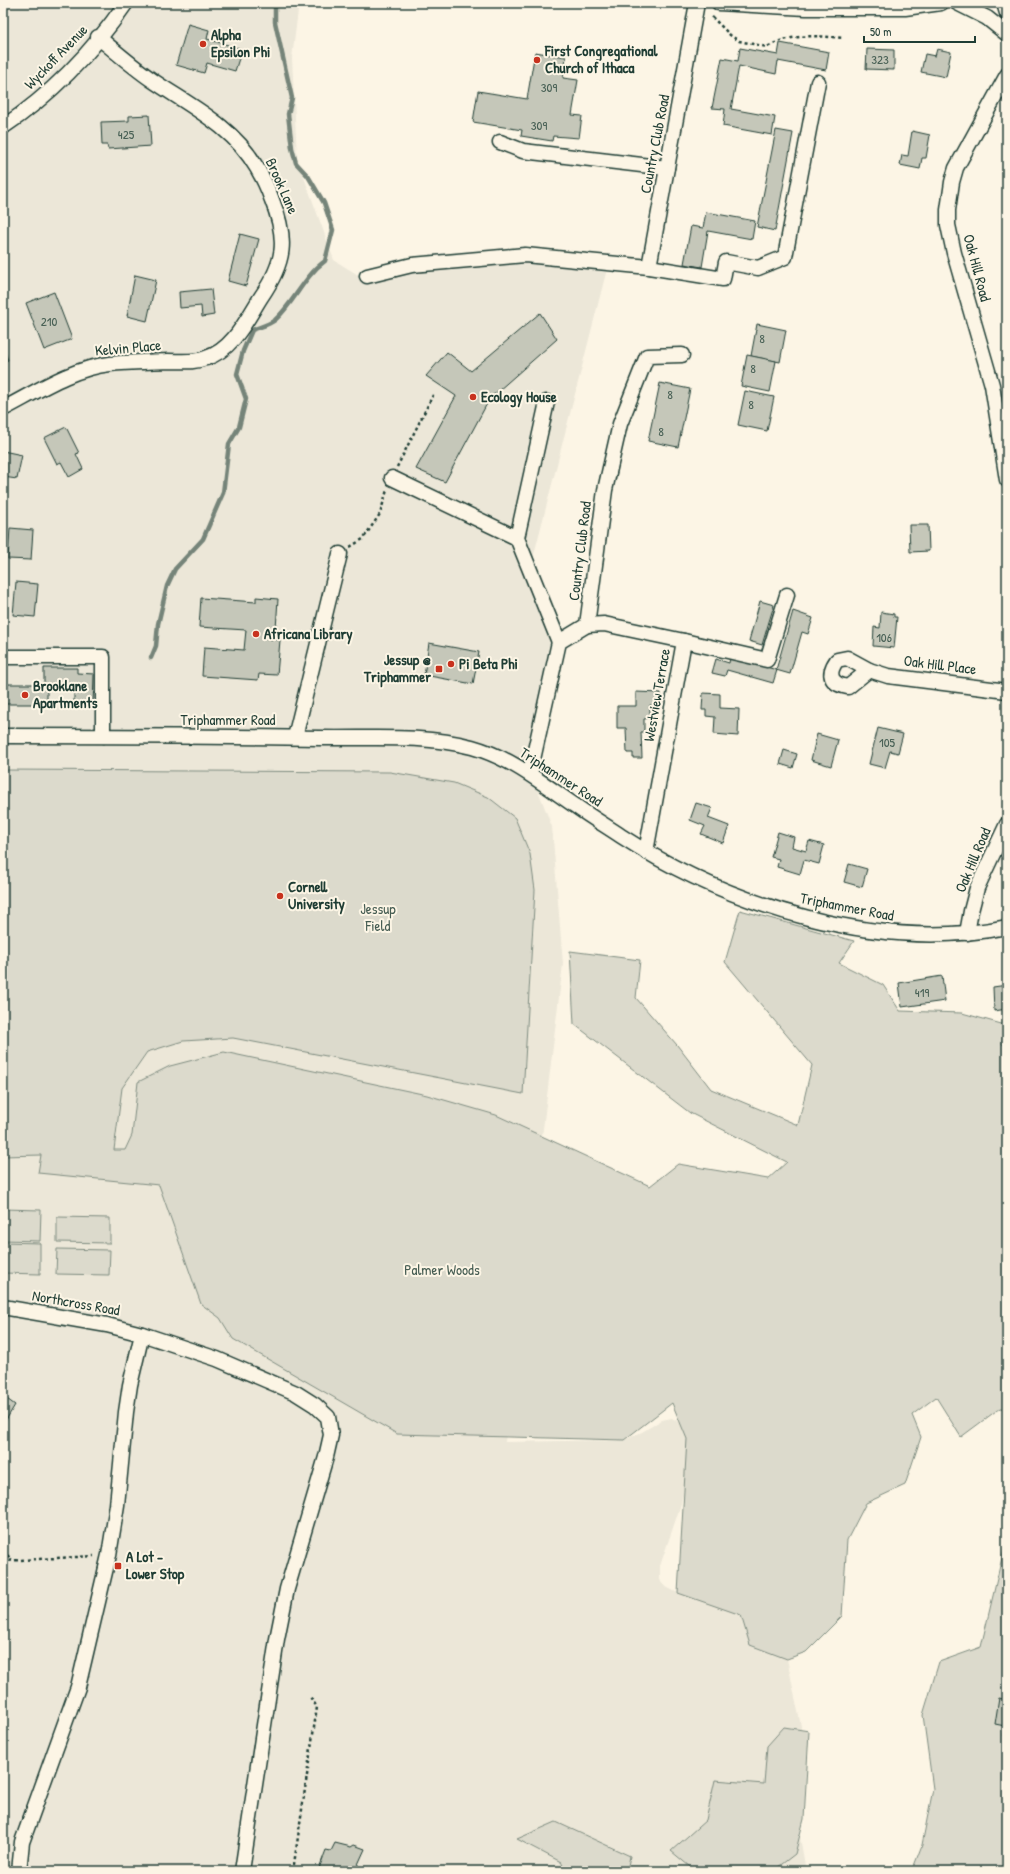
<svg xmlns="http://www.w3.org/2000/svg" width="1010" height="1874" font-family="'Patrick Hand',sans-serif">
	<rect width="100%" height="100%" fill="#fcf5e5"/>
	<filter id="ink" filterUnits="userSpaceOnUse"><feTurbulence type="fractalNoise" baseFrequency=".025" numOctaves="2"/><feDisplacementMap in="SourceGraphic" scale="8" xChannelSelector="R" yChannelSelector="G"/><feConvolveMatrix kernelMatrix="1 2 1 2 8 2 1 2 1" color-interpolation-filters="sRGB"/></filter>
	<g filter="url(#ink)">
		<!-- built -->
		<polygon fill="#ece7d8" points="3,3 299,3 292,58 297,158 334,260 363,278 529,258 608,265 530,570 560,644 533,777 552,827 563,964 505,1442 624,1440 642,1432 662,1420 672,1418 682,1424 687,1439 690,1463 681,1504 660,1566 660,1580 666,1587 678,1593 725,1604 741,1615 750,1645 787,1659 801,1726 798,1826 806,1871 3,1871"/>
		<!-- green -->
		<g fill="#dcdacc" stroke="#7e8c80">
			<polygon points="3,770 390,772 454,783 488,797 515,818 530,854 535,890 523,1094 233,1038 183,1041 147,1052 122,1088 114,1150 125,1150 132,1135 138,1082 170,1066 224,1052 427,1095 496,1115 650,1186 678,1164 768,1179 787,1162 690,1113 574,1024 570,951 640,960 636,998 677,1045 711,1089 798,1125 812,1065 725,962 740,910 854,941 839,963 883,985 900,1011 962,1013 1005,1025 1002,1044 1007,1046 1007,1409 1000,1408 961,1437 936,1397 912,1415 921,1437 905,1485 866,1503 847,1540 842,1616 806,1652 787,1659 750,1645 741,1615 678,1593 687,1439 672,1403 624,1440 397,1434 233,1339 220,1318 201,1304 159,1185 38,1173 41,1155 3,1156"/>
			<polygon points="3,1209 41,1210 40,1241 3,1240"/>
			<polygon points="57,1217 110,1218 110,1243 57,1242"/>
			<polygon points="3,1242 40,1243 40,1274 3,1273"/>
			<polygon points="57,1249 110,1250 109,1275 56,1274"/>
			<polygon points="1007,1536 1007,1871 912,1871 922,1845 933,1789 923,1715 939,1662 981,1647"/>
			<polygon points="784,1727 809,1731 804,1819 795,1854 773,1871 695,1871 671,1851 706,1820 715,1780 764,1784 767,1746"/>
			<polygon points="556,1822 630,1856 627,1871 567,1871 561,1862 517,1839"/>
		</g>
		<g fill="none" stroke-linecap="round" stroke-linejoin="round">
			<!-- stream -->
			<path stroke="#758479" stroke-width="4.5" d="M151 658 156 646 158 624 167 586 175 569 203 539 223 493 229 444 239 427 246 399 237 374 243 351 252 330C259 327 269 325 275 320 294 303 304 276 325 261L333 230 324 203 308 176 296 163 292 148 288 114 292 98 275 22V3"/>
		</g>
		<!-- building -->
		<g fill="#c5c7b9" stroke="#1f3d34">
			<polygon points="188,24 209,30 207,39 242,49 235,71 207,63 204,73 176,65"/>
			<polygon points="780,43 829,52 826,70 778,61 776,74 739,66 731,109 775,117 772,135 723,126 725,109 712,108 722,58 738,61 740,48 778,55"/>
			<polygon points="867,49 894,50 894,70 866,69"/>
			<polygon points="937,49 951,52 946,77 921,72 925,54 935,56"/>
			<polygon points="535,52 566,57 563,78 578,80 572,115 582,116 579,138 553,136 552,141 521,136 522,130 473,122 478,91 527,99"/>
			<polygon points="149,115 151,146 108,149 107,145 102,145 101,122 129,121 129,116"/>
			<polygon points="776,130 793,133 775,231 757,227"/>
			<polygon points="912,131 930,135 926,158 922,158 920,169 900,165 902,155 908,156"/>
			<polygon points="706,212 755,221 752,239 708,231 702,267 684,264 691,226 703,228"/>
			<polygon points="240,234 259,239 246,286 228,281"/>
			<polygon points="135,275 156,280 147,321 127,316"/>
			<polygon points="211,289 214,315 202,317 201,306 180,308 179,292"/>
			<polygon points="54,292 72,339 44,350 26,303"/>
			<polygon points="540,313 557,339 490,398 445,482 416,469 456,396 426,376 447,352 471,371"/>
			<polygon points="757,324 786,330 780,362 751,356"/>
			<polygon points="3,347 8,360 3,362"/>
			<polygon points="747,355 776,361 770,392 741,386"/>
			<polygon points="660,383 690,389 678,447 648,441"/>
			<polygon points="745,391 774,397 767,431 738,425"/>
			<polygon points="66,427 79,453 76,454 83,469 69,477 61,462 57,464 44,438"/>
			<polygon points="3,451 22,455 17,479 3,477"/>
			<polygon points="909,525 928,525 929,551 910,552"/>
			<polygon points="10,528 33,530 31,560 8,559"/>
			<polygon points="16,582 38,584 35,617 13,615"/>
			<polygon points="256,597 278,599 276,629 267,629 267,639 280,640 277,675 259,674 258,680 202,676 204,647 244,650 246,630 199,627 201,598 256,602"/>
			<polygon points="760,601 774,605 762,645 749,641"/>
			<polygon points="793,611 813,618 808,634 802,632 790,674 776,670"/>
			<polygon points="881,612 894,614 894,617 897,617 894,648 873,646 874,627 880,628"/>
			<polygon points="429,643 479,652 473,684 424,675"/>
			<polygon points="730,657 777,670 773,683 727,670 725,676 712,673 716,659 729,663"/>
			<polygon points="44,668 77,668 77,673 94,674 93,707 74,706 74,687 47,687 47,704 3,704 3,684 44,684"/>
			<polygon points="636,692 661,693 661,705 650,705 650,718 644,719 644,732 641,732 642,758 633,758 633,753 627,753 626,728 617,728 617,706 636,706"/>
			<polygon points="703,693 720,694 720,708 739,709 738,736 714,734 715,717 706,716 706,710 702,710"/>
			<polygon points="878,728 903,734 898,753 890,751 885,768 869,764"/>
			<polygon points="817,734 838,740 831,766 811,760"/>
			<polygon points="784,750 797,754 793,768 780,764"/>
			<polygon points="696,803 712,808 708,818 729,826 723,843 701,834 705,826 690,820"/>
			<polygon points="778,832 794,837 792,847 806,851 809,841 824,845 819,864 804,860 800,874 777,867 779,859 771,857"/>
			<polygon points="849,864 867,869 862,887 844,882"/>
			<polygon points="942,976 945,1001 902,1007 899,983"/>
			<polygon points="1007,985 1007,1009 994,1011 993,987"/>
			<polygon points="3,1394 3,1396 15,1405 3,1425 6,1427 3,1431"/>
			<polygon points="999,1698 1007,1700 1007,1737 1004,1736 1005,1726 995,1724"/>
			<polygon points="335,1843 351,1847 354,1845 365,1849 355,1871 318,1871 326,1850 331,1851"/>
		</g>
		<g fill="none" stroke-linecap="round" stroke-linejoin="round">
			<!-- minor casing -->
			<g stroke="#1f3d34" stroke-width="17">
				<g id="minor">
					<polyline points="719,3 806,8 905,8 941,3"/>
					<polyline points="957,3 987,18 1007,34"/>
					<polyline points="1004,3 1007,13"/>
					<polyline points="1007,75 956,168 952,182 948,210 948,225 954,253 992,385 1007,480"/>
					<path d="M3 127C51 95 93 51 126 3"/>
					<polyline points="500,142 523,151 667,168"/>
					<polyline points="649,267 697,3"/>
					<polyline points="367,276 412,265 525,255 649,267 723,279 726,262 758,268 785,257 818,82"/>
					<polyline points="547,402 517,538 559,642"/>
					<path d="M3 409C36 392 72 368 110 364 129 362 148 362 168 361 181 361 194 363 206 358 233 350 247 319 261 297 285 262 288 240 272 200 268 189 263 178 257 168 233 126 190 106 152 80 133 67 116 52 98 37"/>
					<polyline points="392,478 517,538"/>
					<polyline points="587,625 604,624 684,641 646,852"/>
					<polyline points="684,641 767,660 787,595"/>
					<polyline points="3,657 103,657 103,736"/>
					<path d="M847 658 869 670 848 687C830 684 827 674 837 660Z"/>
					<polyline points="869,670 888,676 1007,691"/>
					<path d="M3 736C109 736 214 736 320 738 370 739 423 734 472 747 512 758 543 784 577 807 591 817 606 826 621 836 729 906 879 953 1007 927"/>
					<polyline points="295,737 340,554"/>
					<polyline points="530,773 559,642 587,625 605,490 620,424 647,356 682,355"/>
					<polyline points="967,933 971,911 977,888 1007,824"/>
					<polyline points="3,1307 107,1325 142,1334 217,1359 296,1393 315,1405 328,1417 331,1435 326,1457 287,1589 277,1639 242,1871"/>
					<polyline points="19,1871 22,1842 78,1687 109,1555 117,1505 126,1412 130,1385 142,1334"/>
				</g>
			</g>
			<!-- path -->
			<g stroke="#1f3d34" stroke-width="2.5" stroke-dasharray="3 3" stroke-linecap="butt">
				<path d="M712 17 730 35 739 41 767 47C792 33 816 36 844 38"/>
				<polyline points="397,467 434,393"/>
				<polyline points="350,547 363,539 380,514 387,490"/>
				<polyline points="3,1551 12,1560"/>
				<polyline points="3,1561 94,1556"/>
				<polyline points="293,1871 317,1707 310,1697"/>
			</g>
			<!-- minor -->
			<use href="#minor" stroke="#fcf5e5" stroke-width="14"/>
		</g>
	</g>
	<!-- markers -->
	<g fill="#c8321e" stroke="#fcf5e5" stroke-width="1.5">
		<circle cx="203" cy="44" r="4"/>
		<circle cx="537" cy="60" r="4"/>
		<circle cx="473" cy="397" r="4"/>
		<circle cx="256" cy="634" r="4"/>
		<circle cx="451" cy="664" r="4"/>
		<rect x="435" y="665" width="8" height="8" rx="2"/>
		<circle cx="25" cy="695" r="4"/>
		<circle cx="280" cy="896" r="4"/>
		<rect x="114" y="1562" width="8" height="8" rx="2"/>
	</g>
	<g text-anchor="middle" stroke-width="4" stroke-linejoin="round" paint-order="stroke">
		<!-- number labels -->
		<g font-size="13" fill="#486055">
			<text x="880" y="64">323</text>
			<text x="549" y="92">309</text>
			<text x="539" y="130">309</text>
			<text x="126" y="139">425</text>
			<text x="49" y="326">210</text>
			<text x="762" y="343">8</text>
			<text x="753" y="373">8</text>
			<text x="670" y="399">8</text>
			<text x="751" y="409">8</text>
			<text x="661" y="436">8</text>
			<text x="884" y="642">106</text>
			<text x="887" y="747">105</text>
			<text x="922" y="997">419</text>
		</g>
		<!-- poi labels -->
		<g font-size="15" font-weight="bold" fill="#1f3d34" stroke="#fcf5e5" text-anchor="start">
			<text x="211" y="40">Alpha<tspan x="211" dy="17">Epsilon Phi</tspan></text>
			<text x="545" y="56">First Congregational<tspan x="545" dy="17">Church of Ithaca</tspan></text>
			<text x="481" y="402">Ecology House</text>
			<text x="264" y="639">Africana Library</text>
			<text x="431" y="665" text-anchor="end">Jessup @<tspan x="431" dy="17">Triphammer</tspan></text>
			<text x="459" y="669">Pi Beta Phi</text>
			<text x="33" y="691">Brooklane<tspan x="33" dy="17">Apartments</tspan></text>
			<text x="288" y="892">Cornell<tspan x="288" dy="17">University</tspan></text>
			<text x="126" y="1562">A Lot -<tspan x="126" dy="17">Lower Stop</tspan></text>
		</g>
		<!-- street labels -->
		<g font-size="15" fill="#1f3d34" stroke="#fcf5e5">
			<text transform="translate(56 57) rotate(-46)" y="5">Wyckoff Avenue</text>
			<text transform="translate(655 144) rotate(-79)" y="5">Country Club Road</text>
			<text transform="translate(282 186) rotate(66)" y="5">Brook Lane</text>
			<text transform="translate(977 268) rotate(75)" y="5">Oak Hill Road</text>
			<text transform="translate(128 348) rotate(-5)" y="5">Kelvin Place</text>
			<text transform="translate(580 551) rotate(-83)" y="5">Country Club Road</text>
			<text transform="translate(940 665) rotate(7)" y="5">Oak Hill Place</text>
			<text transform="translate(657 695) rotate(-80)" y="5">Westview Terrace</text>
			<text x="228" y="725">Triphammer Road</text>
			<text transform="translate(561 777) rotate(33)" y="5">Triphammer Road</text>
			<text transform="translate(973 860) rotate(-67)" y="5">Oak Hill Road</text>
			<text transform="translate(847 907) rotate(11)" y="5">Triphammer Road</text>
			<text transform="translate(76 1303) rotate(10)" y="5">Northcross Road</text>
		</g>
		<!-- park labels -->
		<g font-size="15" fill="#455c52" stroke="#fcf5e5">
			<text x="378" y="914">Jessup<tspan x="378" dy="17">Field</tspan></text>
			<text x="442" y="1275">Palmer Woods</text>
		</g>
	</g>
	<!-- margin -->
	<rect width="1010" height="1874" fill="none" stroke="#fcf5e5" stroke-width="16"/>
	<rect x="8" y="8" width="994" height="1858" fill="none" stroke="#1f3d34" stroke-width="1.5" filter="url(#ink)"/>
	<!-- scale -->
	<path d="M864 36v6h111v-6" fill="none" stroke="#1f3d34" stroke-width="2"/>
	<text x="870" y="36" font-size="12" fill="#1f3d34" stroke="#fcf5e5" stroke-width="3" paint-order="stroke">50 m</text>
</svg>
